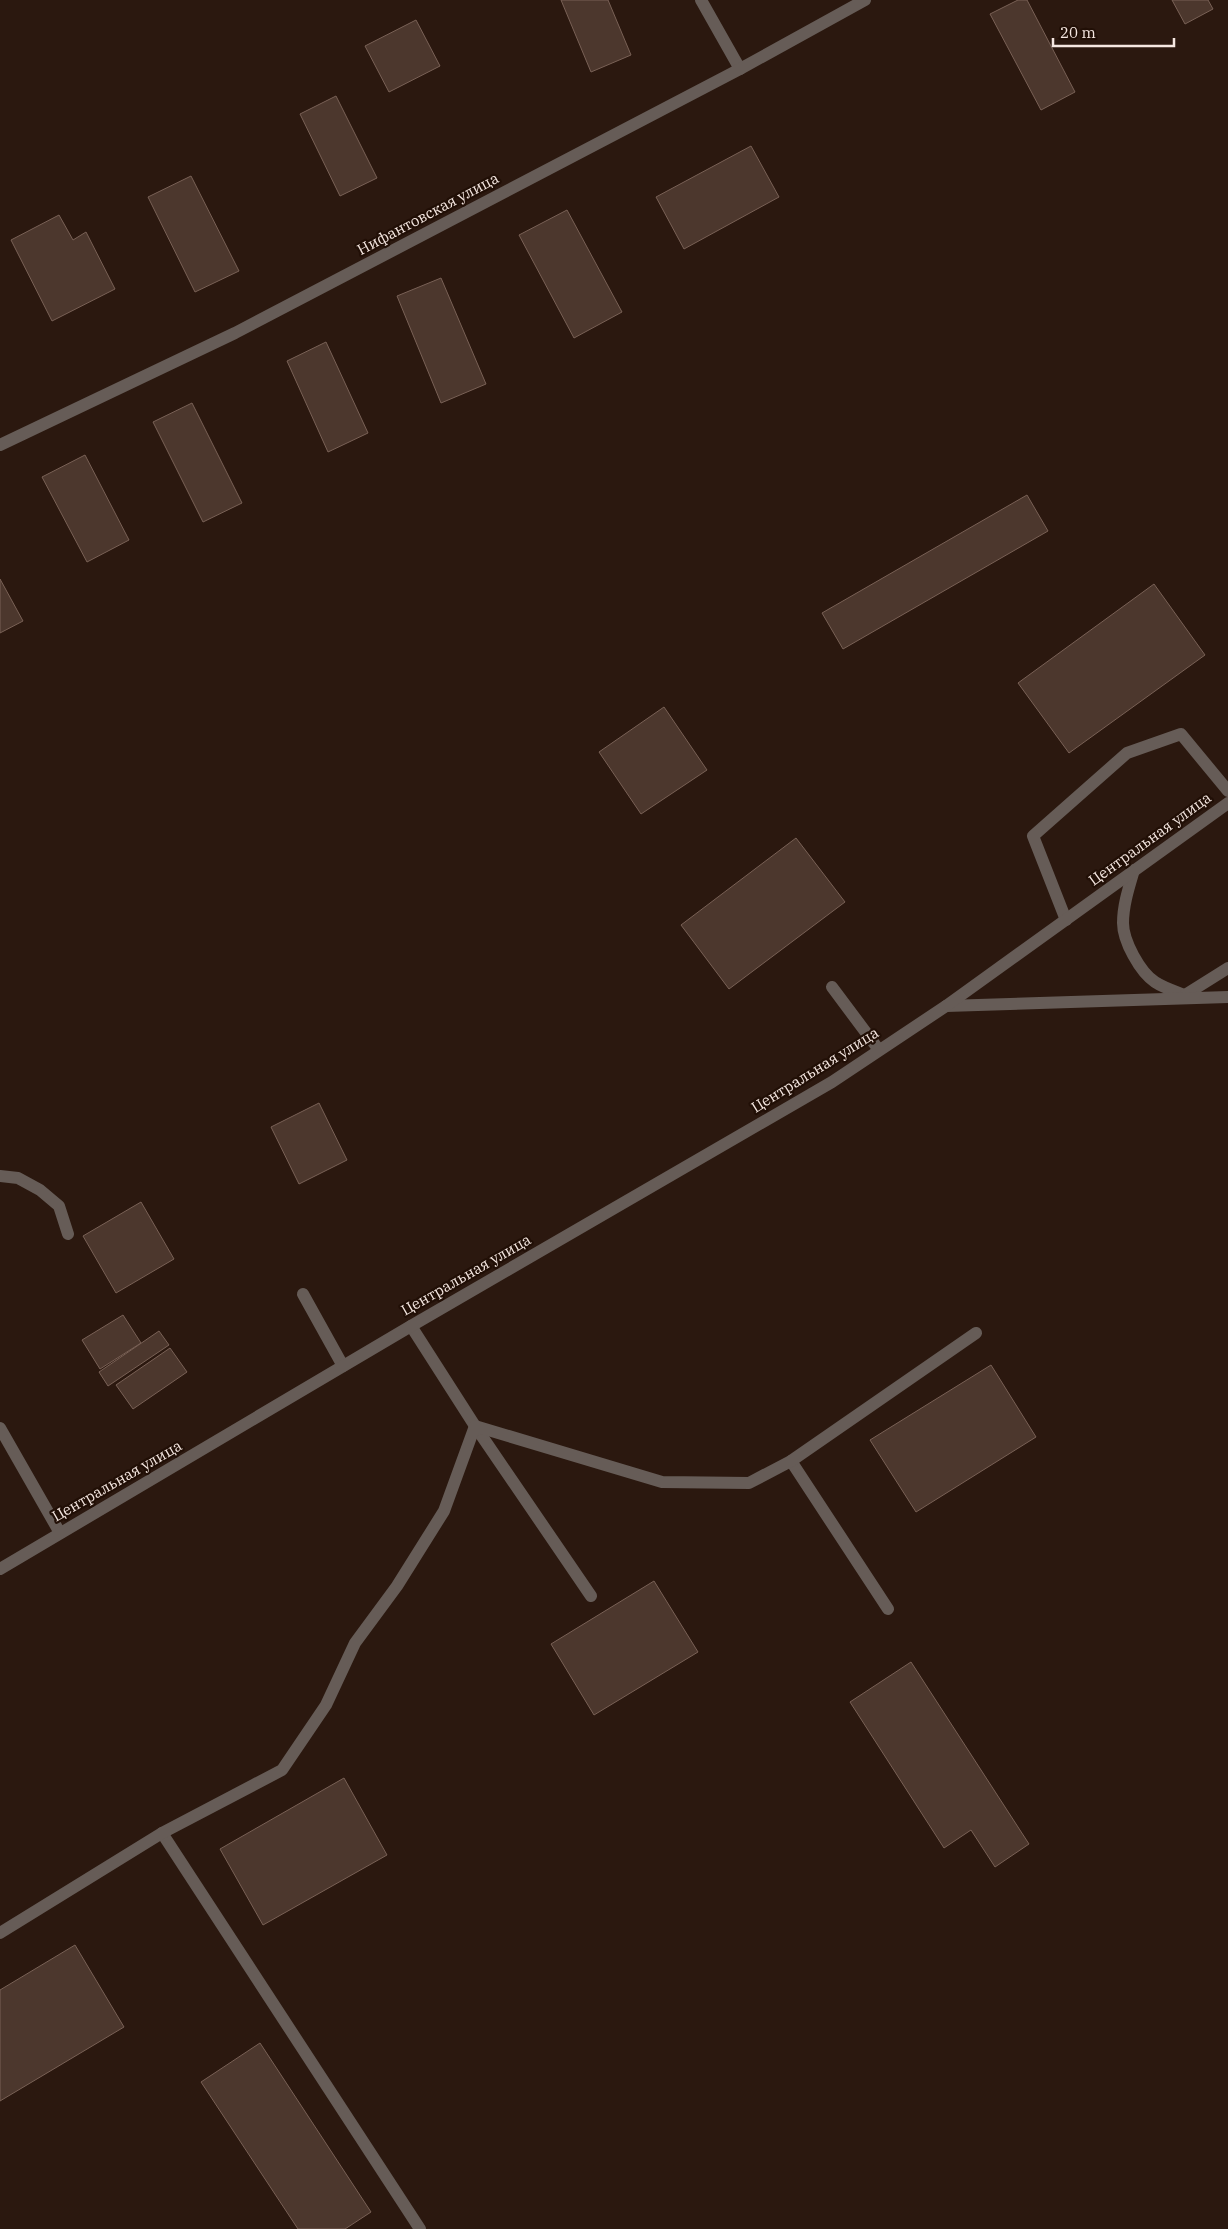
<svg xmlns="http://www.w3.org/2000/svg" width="1228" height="2229" font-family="'IBM Plex Serif',serif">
	<rect width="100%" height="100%" fill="#2b180f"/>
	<!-- building -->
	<g fill="#4c372d" stroke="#796156">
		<polygon points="561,0 608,0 631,55 591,72"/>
		<polygon points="1018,0 1027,0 1075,92 1041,110 990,14"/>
		<polygon points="1172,0 1208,0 1213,9 1185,24"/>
		<polygon points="416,20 440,66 389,92 365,46"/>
		<polygon points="336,96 377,178 340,196 300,114"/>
		<polygon points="751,146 779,197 684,249 656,197"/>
		<polygon points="191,176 239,271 195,292 148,197"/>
		<polygon points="567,210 622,312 574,338 519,235"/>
		<polygon points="59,215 73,240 86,232 115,289 52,321 11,240"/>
		<polygon points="441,278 486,384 441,403 397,296"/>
		<polygon points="326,342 368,433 328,452 287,361"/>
		<polygon points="192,403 242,503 203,522 153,422"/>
		<polygon points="85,455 129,540 87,562 42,477"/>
		<polygon points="1027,495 1048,531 843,649 822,613"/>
		<polygon points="0,579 23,621 0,633"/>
		<polygon points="1154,584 1205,655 1069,753 1018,683"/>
		<polygon points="664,707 707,770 641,814 599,752"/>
		<polygon points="796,838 845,902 729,989 681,925"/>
		<polygon points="319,1103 347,1160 299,1184 271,1127"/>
		<polygon points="141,1202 174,1259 116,1293 83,1236"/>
		<polygon points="123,1315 141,1343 100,1369 82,1340"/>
		<polygon points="159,1331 169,1345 108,1386 99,1372"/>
		<polygon points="170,1348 187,1372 133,1409 116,1385"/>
		<polygon points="991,1365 1036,1437 916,1512 870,1440"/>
		<polygon points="654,1581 698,1652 594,1715 551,1644"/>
		<polygon points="911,1662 1029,1844 995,1867 971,1830 944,1848 850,1702"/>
		<polygon points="344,1778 387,1855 263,1925 220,1849"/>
		<polygon points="75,1945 124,2027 0,2101 0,1990"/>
		<polygon points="260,2043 371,2212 345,2229 298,2229 201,2082"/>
	</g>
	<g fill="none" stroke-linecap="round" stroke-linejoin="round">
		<!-- minor -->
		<g stroke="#665c57" stroke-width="12">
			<polyline points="701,0 740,69"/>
			<polyline points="0,445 235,333 740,69 865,0"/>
			<path d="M1134 870C1129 887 1123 905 1123 923 1123 941 1140 972 1155 982 1164 988 1177 992 1187 996"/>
			<polyline points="1066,920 1033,836 1127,753 1181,734 1228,791"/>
			<polyline points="832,987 879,1050"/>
			<polyline points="1185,995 1228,968"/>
			<polyline points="946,1006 1228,997"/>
			<polyline points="0,1176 18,1178 40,1190 59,1206 68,1234"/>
			<polyline points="303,1294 343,1366"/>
			<polyline points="411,1326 475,1426 591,1596"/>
			<polyline points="0,1428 60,1533"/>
			<polyline points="791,1461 888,1609"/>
			<polyline points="0,1569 411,1326 832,1082 946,1006 1228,803"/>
			<polyline points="162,1833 420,2229"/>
			<polyline points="0,1933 162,1833 282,1770 326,1705 355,1643 397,1586 444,1511 475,1426 662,1482 749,1483 791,1461 976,1333"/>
		</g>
	</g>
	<g text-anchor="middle" stroke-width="4.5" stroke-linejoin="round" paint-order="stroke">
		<!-- street labels -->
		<g font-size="15" fill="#f5e7e1" stroke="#210f06">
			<text transform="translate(428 214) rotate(-28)" y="5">Нифантовская улица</text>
			<text transform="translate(1150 839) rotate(-36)" y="5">Центральная улица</text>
			<text transform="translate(815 1070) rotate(-32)" y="5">Центральная улица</text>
			<text transform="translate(466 1275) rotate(-30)" y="5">Центральная улица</text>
			<text transform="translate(117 1481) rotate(-30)" y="5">Центральная улица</text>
		</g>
	</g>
	<!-- scale -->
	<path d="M1053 38v8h121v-8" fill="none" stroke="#f5e7e1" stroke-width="2.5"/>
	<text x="1060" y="38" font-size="15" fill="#f5e7e1" stroke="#210f06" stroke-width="4" paint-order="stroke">20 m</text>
</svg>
